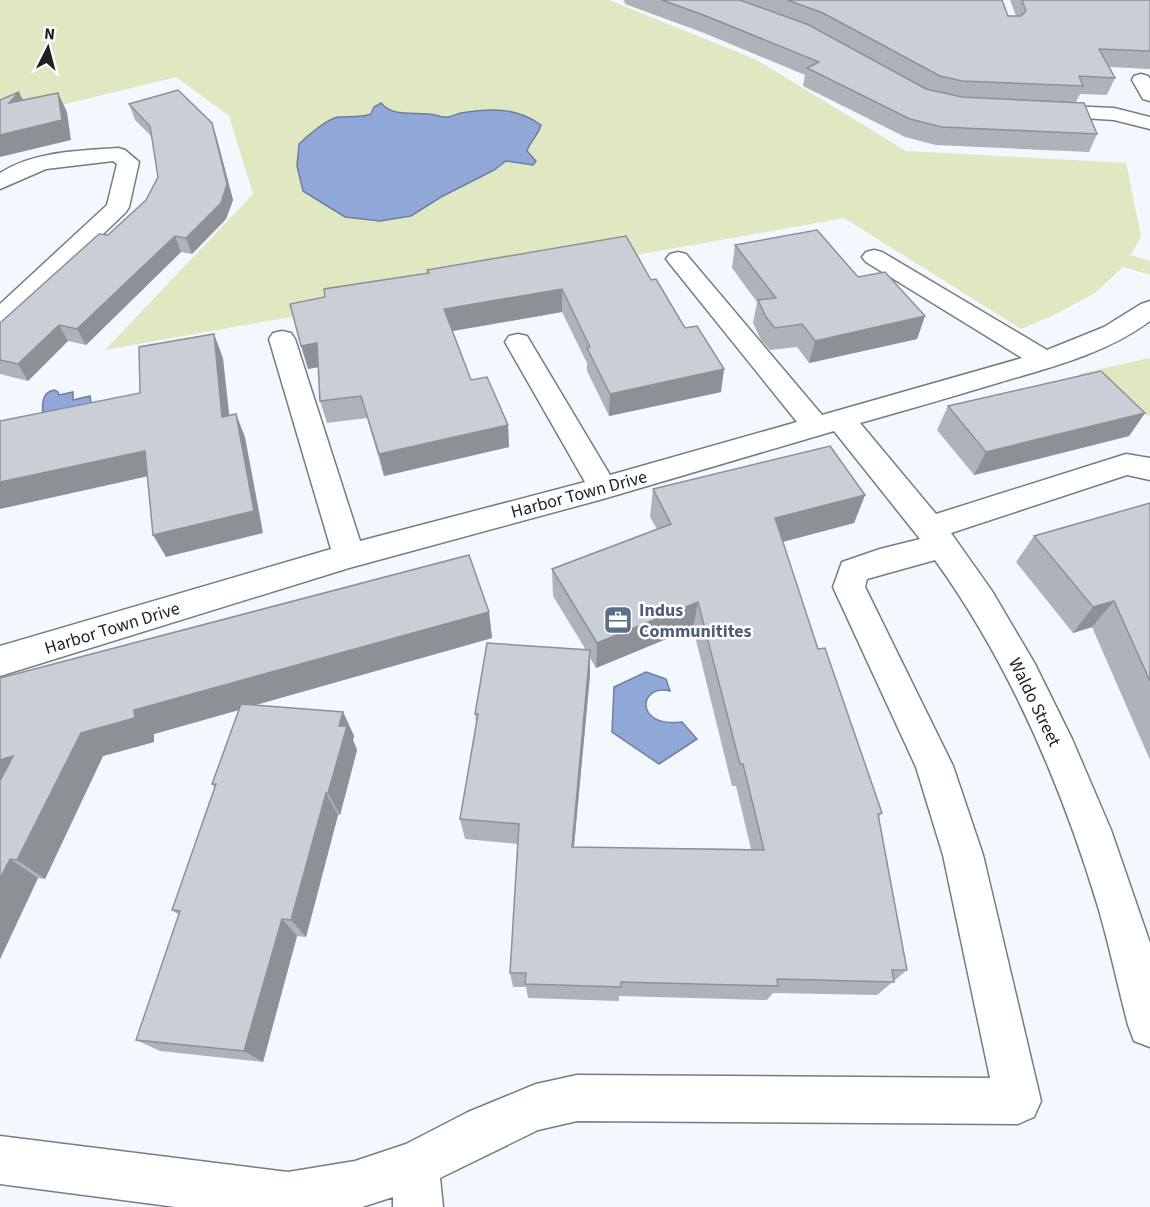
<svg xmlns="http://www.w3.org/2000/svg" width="1150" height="1207" font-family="'Source Sans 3',sans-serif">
	<rect width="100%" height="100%" fill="#f3f7fe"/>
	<!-- green -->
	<g fill="#e0e8c2">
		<polygon points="0,0 609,0 757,60 906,151 1126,163 1141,236 1131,255 1150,261 1150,275 1123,267 1095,293 1058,313 1021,329 844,218 105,350 253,194 229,116 176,77 0,120"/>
		<polygon points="1150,358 1150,417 1078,374"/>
	</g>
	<!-- water -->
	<g fill="#8fa8d8" stroke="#6d7fa1" stroke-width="1.5">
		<path d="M381 103C393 117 411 112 429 114 435 114 441 118 447 117 452 117 456 114 461 113 490 108 516 107 541 125 538 136 530 141 527 151L536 161 533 165 506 161 494 170 441 197 411 216 380 221 345 217 303 191 297 166 299 144C307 136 327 119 338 117 350 116 359 118 371 114L374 107Z"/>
		<path d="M54 390 58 392 59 395 73 392V400L90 396 92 410 43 422C43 409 39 393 54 390Z"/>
		<path d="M646 672 666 679 670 691C639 683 633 728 682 722L697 739 659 764 612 732 614 687Z"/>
	</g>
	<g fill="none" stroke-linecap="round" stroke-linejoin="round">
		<!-- minor casing -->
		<g stroke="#777b83" stroke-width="3">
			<g id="minor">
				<polygon points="1141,74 1148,76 1150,79 1150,101 1143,99 1132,80 1134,76"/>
				<polygon points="1043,105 1114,108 1150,117 1150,129 1114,120 1036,115 1033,111 1036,107"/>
				<path d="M118 148 125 150 139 162 129 207 126 212 9 324 0 326V304L107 205 117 164 113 161 46 169 0 189V173C34 151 79 151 118 148Z"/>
				<path d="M874 250 882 252 1047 350 1104 327 1141 304 1150 301V321C1107 353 1052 367 1001 382 954 396 907 410 860 423L936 514 1126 454 1150 458V480L1127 475 951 533 992 591 1035 664 1072 739 1111 830 1150 943V1047L1134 1041 1128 1025C1118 987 1110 948 1099 910 1062 787 1010 664 935 560L867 579 865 587 953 766 983 855 1041 1101 1034 1117 1018 1124 577 1121 538 1130 440 1178 443 1207H393V1197L362 1207H176L0 1184V1136L288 1172 355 1161 406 1144 468 1112 536 1084 577 1075 990 1078 943 855 916 767 833 587 842 562 880 549 920 539 834 431 603 499 349 568 0 676V646L331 549 269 339 273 333 282 331 291 333 295 339 360 541 585 482 505 342 509 336 518 334 527 336 610 475 797 422 670 264 666 259 670 254 678 252 686 254 822 415 1022 358 866 262 862 257 866 252Z"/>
			</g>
		</g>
		<!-- minor -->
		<use href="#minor" fill="#fff" fill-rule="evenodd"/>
	</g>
	<!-- wall -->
	<g fill="#aeb2b9" fill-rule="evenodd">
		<path d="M624 0H1002L1008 16H1016L1010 0H1150V69L1109 67 1115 78 1107 95 1080 94 1076 102 1097 134 1089 152 936 145 905 137 803 86 805 75 704 33 625 4ZM816 28 820 30 927 90Z"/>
		<polygon points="129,104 212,123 217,139 233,200 226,219 192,254 181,252 86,345 68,341 28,381 0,374 0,323 108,235 146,200 158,177 152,137 135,120"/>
		<polygon points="735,245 858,277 925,316 917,339 809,363 797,347 770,350 761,340 753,323 757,302 732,268"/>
		<polygon points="427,270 651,280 721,392 609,416 587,371 587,363 562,312 452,331 471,380 508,425 509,447 384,476 367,418 327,423 320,401 318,367 308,369 325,297 428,274"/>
		<polygon points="948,406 1145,413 1129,436 974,475 937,430"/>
		<path d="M653 489 865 495 854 523 782 542 818 649 882 813 878 818 907 970 877 995 773 993 767 1000 619 996V1001L528 998 526 987H513L510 973 518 844 465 839 460 819 476 723 475 714 586 650 553 596 552 569 657 529 650 517ZM693 628 732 786H736L751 849 574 847 590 675V658L596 668Z"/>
		<polygon points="1150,503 1150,760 1092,627 1073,633 1016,562 1034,536"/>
		<polygon points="489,612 492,638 255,705 343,712 354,736 353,740 357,750 340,815 338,815 306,937 297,936 263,1062 160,1051 136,1040 179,915 172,910 215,788 212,784 239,710 154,734 154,742 103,756 45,879 38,878 0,959 0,678"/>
	</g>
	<!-- shaded-wall -->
	<g fill="#8d9196">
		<polygon points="19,92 28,111 9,103"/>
		<polygon points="58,93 67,112 71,140 0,157 0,135"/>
		<polygon points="212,123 217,139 233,200 226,219 192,254 186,238"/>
		<polygon points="175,236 181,252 86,345 77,329"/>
		<polygon points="562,289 562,312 447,332 444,309"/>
		<polygon points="925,316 917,339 809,363 815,341"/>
		<polygon points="59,325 68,341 28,381 18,364"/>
		<polygon points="214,334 223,358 232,440 222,417"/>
		<polygon points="317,343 324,366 308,369 301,346"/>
		<polygon points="724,369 721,392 609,416 610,394"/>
		<polygon points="1145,413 1129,436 974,475 986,452"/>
		<polygon points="236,414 245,437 263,533 166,557 153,535"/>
		<polygon points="508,425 509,447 384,476 379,454"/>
		<polygon points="145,451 158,474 0,509 0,482"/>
		<polygon points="865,495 854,523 767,546 775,518"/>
		<polygon points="1114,601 1092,627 1073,633 1093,607"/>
		<polygon points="698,602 693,628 596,668 597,643"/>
		<polygon points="489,612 492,638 154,734 154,742 103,756 45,879 17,860 81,733 134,710"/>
		<polygon points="590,650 590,675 572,866 572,847"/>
		<polygon points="343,712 354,736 353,740 357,750 340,815 328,793 339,726"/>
		<polygon points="13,756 0,790 0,760"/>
		<polygon points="326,793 338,815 306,937 291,920"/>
		<polygon points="10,859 38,878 0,959 0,879"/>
		<polygon points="282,919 297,936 263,1062 244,1051"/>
	</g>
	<!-- building -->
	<g fill="#cacfd7" stroke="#8d9196" stroke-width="1.5">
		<polygon points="662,0 740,0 809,25 926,89 962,97 1084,103 1097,134 942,127 910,119 807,68 819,62 706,16"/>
		<polygon points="787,0 1002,0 1008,16 1021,16 1026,11 1022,0 1150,0 1150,51 1099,49 1115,78 1079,76 1083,86 962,81 940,76 823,13"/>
		<polygon points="178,90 212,123 227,184 221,203 186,238 175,236 77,329 59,325 18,364 0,360 0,323 99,234 108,235 146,200 158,177 150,126 129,104"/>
		<polygon points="19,92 9,103 58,93 62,120 0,135 0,100"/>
		<polygon points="817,230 858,277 885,272 925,316 815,341 802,324 775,328 766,317 758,300 776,298 735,245"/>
		<polygon points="626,236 651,280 656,279 685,328 697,326 724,369 610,394 587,348 590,347 562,289 444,309 471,380 487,377 508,425 379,454 361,396 320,401 317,343 301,346 290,304 325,297 324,289 429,273 427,270"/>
		<polygon points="214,334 222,417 236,414 254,511 153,535 145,451 0,482 0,421 140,393 139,347"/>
		<polygon points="1101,371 1145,413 986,452 948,406"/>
		<polygon points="830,446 865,495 775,518 818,649 825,648 882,813 878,814 907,970 892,970 894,982 777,979 778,986 621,982 621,987 525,984 526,973 510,973 519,824 460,819 478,714 475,714 487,643 590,650 572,847 764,850 743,764 740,764 698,602 597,643 552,569 671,524 653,489"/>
		<polygon points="1150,503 1150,681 1114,601 1093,607 1034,536"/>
		<polygon points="469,555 489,612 134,710 135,718 81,733 17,860 10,859 0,879 0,781 13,756 0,760 0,678"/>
		<polygon points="241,704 343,712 339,726 347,726 328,793 326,793 291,920 282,919 244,1051 136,1040 180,911 172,910 216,784 212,784"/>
	</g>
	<!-- icons -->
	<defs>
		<g id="office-square" transform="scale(1.5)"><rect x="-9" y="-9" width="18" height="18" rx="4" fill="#5c6f8a" stroke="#fff"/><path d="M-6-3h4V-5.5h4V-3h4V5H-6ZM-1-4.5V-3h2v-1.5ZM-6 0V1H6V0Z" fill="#fff"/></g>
	</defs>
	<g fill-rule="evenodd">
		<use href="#office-square" x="618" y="620"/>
	</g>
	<g text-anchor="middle" stroke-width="5" stroke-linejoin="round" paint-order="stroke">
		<!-- street labels -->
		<g font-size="18" fill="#1d1f22" stroke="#fff">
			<text transform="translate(579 494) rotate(-15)" y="6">Harbor Town Drive</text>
			<text transform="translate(112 628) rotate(-17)" y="6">Harbor Town Drive</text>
			<text transform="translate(1035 702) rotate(64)" y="6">Waldo Street</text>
		</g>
		<!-- service labels -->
		<g font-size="18" font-weight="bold" fill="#4e5e75" stroke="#fff" text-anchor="start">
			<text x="639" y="616">Indus<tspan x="639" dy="21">Communitites</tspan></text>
		</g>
	</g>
	<!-- north arrow -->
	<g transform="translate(48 48) rotate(6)" stroke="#ffffff" stroke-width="4.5" paint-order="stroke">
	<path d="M0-4.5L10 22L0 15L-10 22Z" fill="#1d1f22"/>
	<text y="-9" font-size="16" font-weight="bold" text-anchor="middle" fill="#1d1f22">N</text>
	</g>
</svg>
